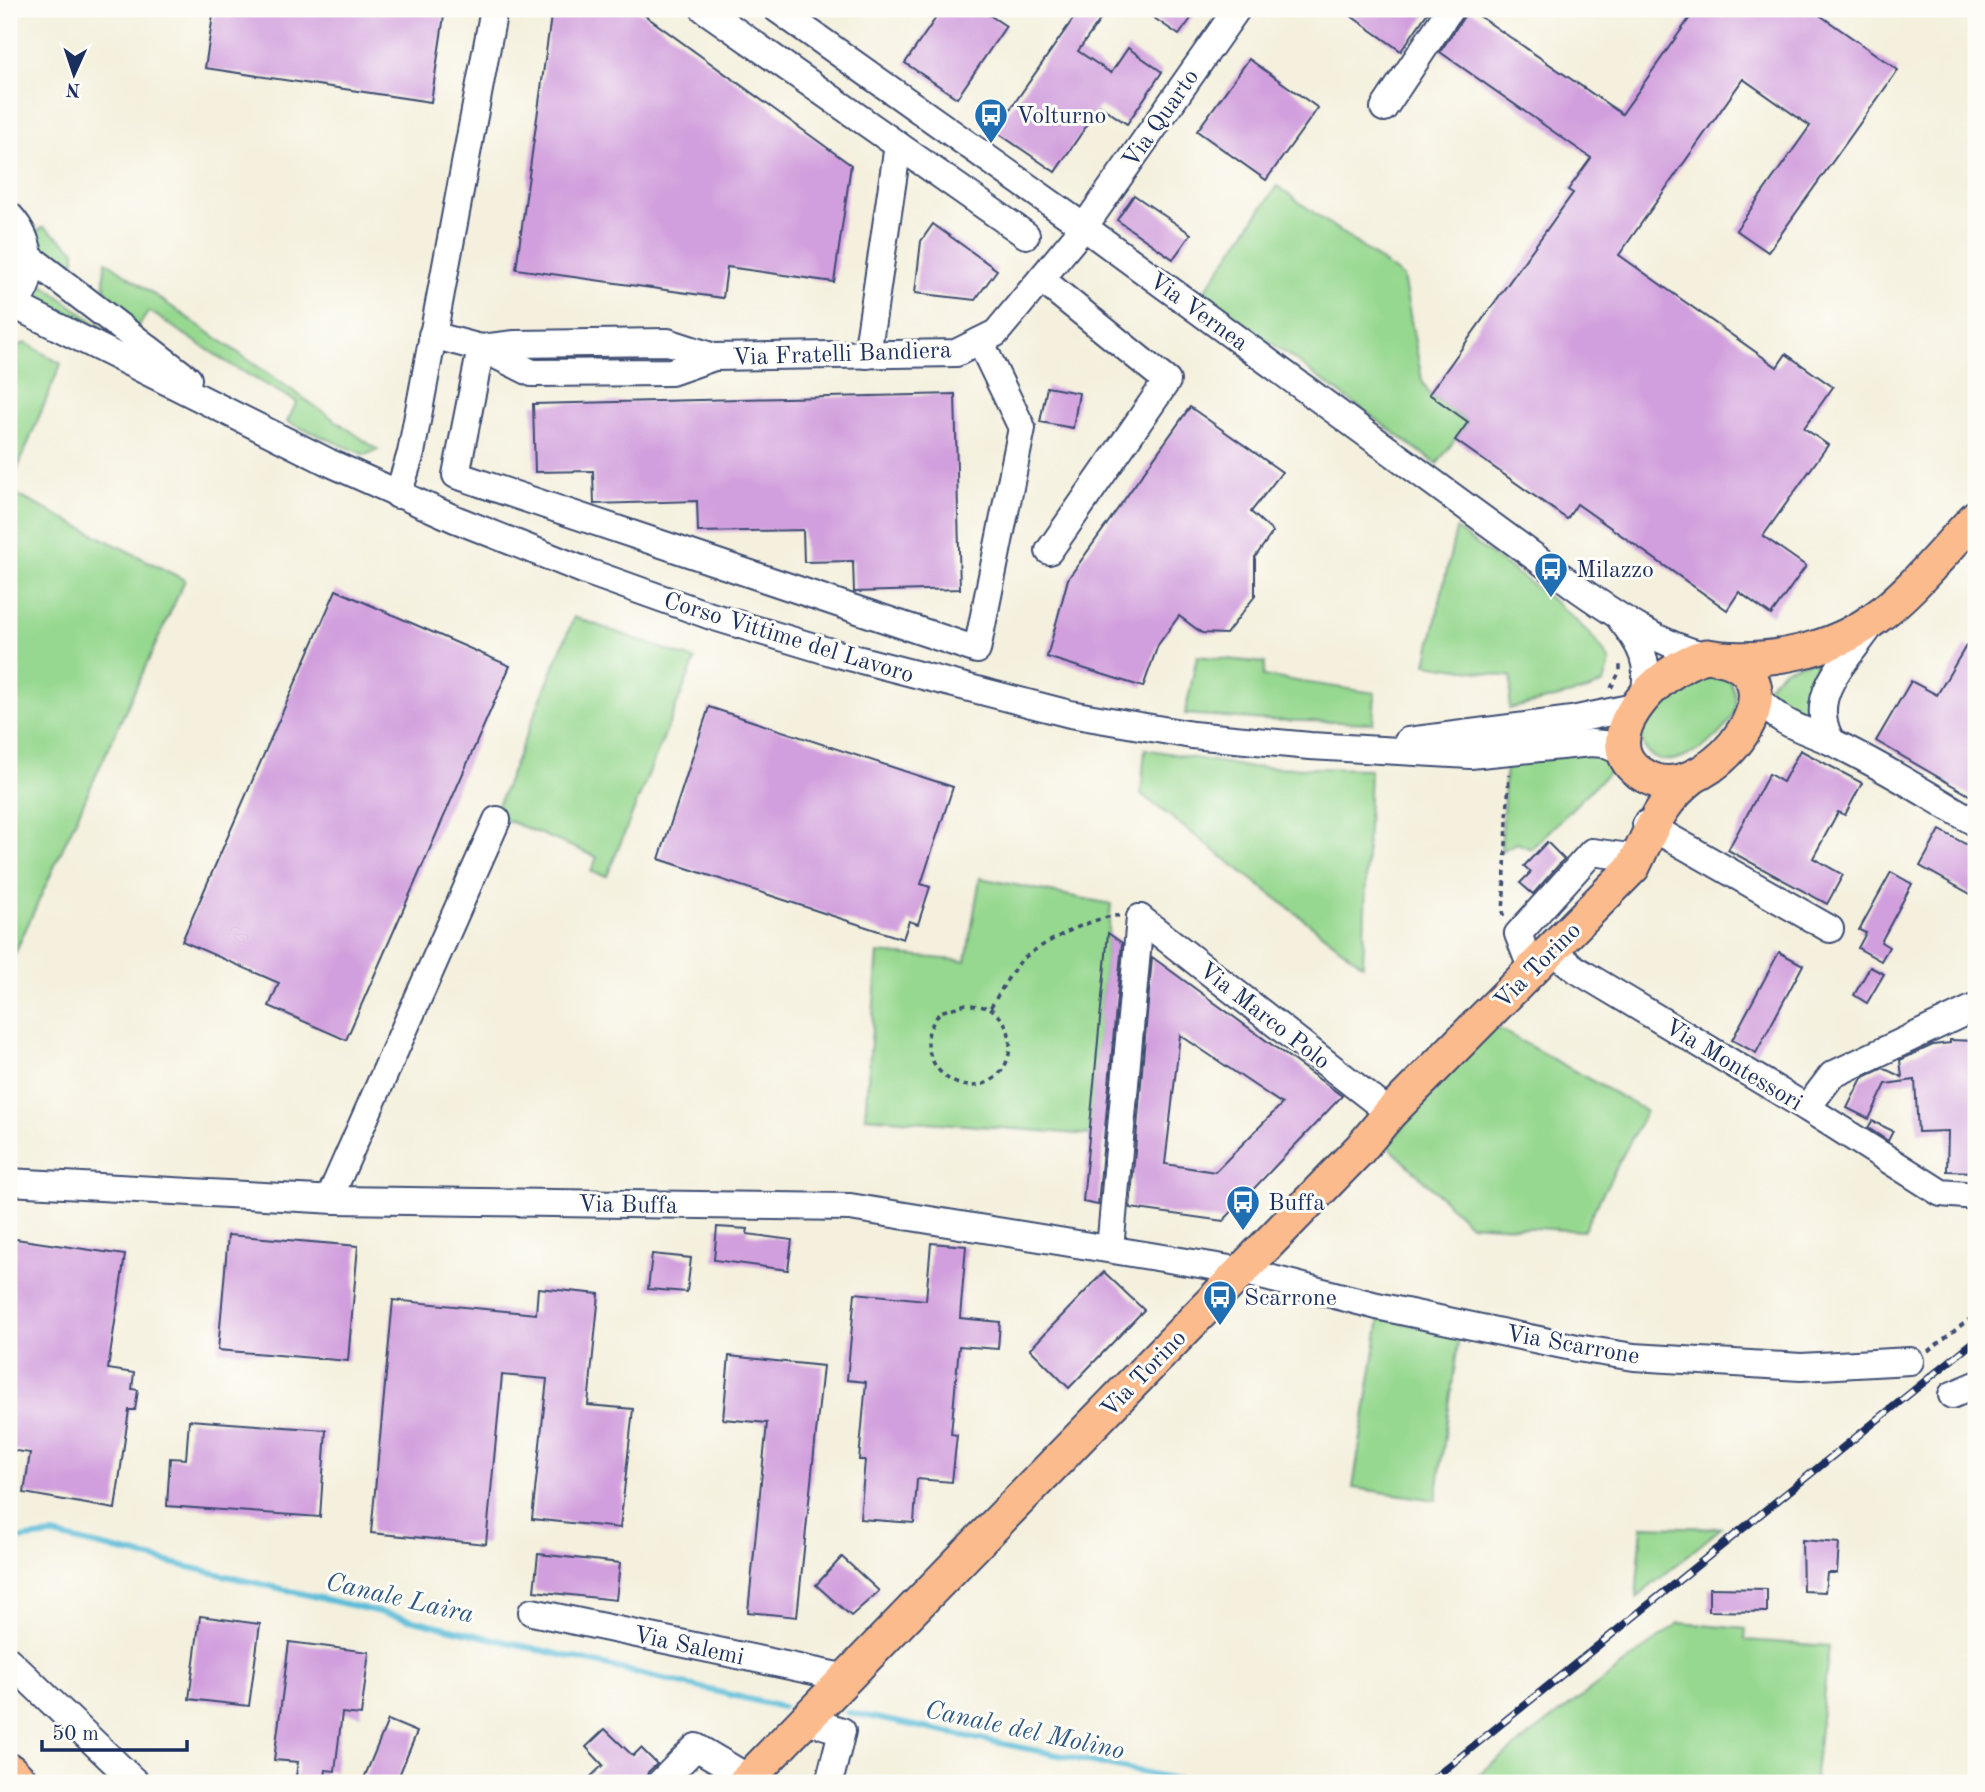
<svg xmlns="http://www.w3.org/2000/svg" width="1985" height="1792" font-family="'Old Standard TT',serif">
	<rect width="100%" height="100%" fill="#fdfcf7"/>
	<filter id="ink" filterUnits="userSpaceOnUse"><feTurbulence type="fractalNoise" baseFrequency=".0143" numOctaves="2"/><feDisplacementMap in="SourceGraphic" scale="14" xChannelSelector="R" yChannelSelector="G"/><feConvolveMatrix kernelMatrix="1 2 1 2 8 2 1 2 1" color-interpolation-filters="sRGB"/></filter>
	<filter id="wash" filterUnits="userSpaceOnUse"><feTurbulence type="fractalNoise" baseFrequency=".00686" numOctaves="4" result="noise"/><feDisplacementMap in="SourceGraphic" scale="28" xChannelSelector="R" yChannelSelector="G"/><feGaussianBlur stdDeviation="1.57" result="paint"/><feColorMatrix in="noise" values="0 0 0 0 0 0 0 0 0 0 0 0 0 0 0 0 0 1.4 0 .05"/><feComposite in="paint" operator="in"/></filter>
	<g filter="url(#wash)">
		<rect width="100%" height="100%" fill="#f4f0dd"/>
		<!-- green -->
		<g fill="#96d88f" stroke="#588476" stroke-width="2">
			<polygon points="1277,186 1403,277 1422,380 1429,394 1468,422 1437,464 1203,293"/>
			<polygon points="44,227 75,250 75,261 62,264 40,246 36,232"/>
			<path d="M106 261 378 450 365 455 287 422 297 402 234 367 149 311 136 330C111 307 99 297 106 261Z"/>
			<polygon points="34,278 178,384 26,299"/>
			<polygon points="26,343 61,364 9,489 9,348"/>
			<polygon points="9,491 185,580 9,966"/>
			<path d="M1456 529C1499 563 1586 615 1610 662L1604 683 1588 690 1509 709 1512 677 1426 664Z"/>
			<polygon points="574,617 695,660 607,876 591,872 597,857 494,815"/>
			<polygon points="1838,653 1815,683 1811,718 1772,702 1767,687 1784,669"/>
			<polygon points="1197,656 1265,663 1263,676 1375,693 1373,723 1265,720 1185,714"/>
			<path d="M1702 669 1729 679C1732 687 1737 696 1736 705 1730 744 1637 799 1640 720Z"/>
			<polygon points="1145,749 1246,767 1370,769 1363,965 1141,794"/>
			<polygon points="1580,750 1619,762 1531,849 1517,843 1501,851 1506,763"/>
			<polygon points="980,878 1111,904 1090,1135 865,1117 878,953 966,961"/>
			<polygon points="1492,1025 1646,1111 1583,1231 1469,1224 1387,1145"/>
			<polygon points="1380,1318 1459,1336 1436,1500 1353,1488"/>
			<polygon points="1642,1526 1721,1528 1636,1598"/>
			<polygon points="1679,1623 1746,1629 1745,1640 1829,1646 1814,1783 1467,1783"/>
		</g>
		<g fill="none" stroke-linecap="round" stroke-linejoin="round">
			<!-- stream -->
			<g stroke="#5abcd8" stroke-width="6">
				<polyline points="9,1540 53,1535 782,1707"/>
				<polyline points="847,1712 1195,1783"/>
			</g>
		</g>
		<g id="blocks">
			<!-- building -->
			<g fill="#d19fdd" fill-rule="evenodd">
				<polygon points="214,9 445,9 431,102 205,68"/>
				<polygon points="552,9 636,9 851,165 834,282 727,267 723,298 516,269"/>
				<polygon points="942,9 980,9 1006,26 957,98 905,63"/>
				<polygon points="1080,9 1108,9 1078,51 1111,73 1128,48 1162,72 1127,124 1100,106 1055,172 995,131"/>
				<polygon points="1141,9 1198,9 1179,35"/>
				<polygon points="1341,9 1430,9 1401,51"/>
				<polygon points="1469,9 1622,114 1696,9 1811,9 1898,70 1768,252 1736,230 1810,126 1743,79 1619,255 1777,367 1786,354 1833,387 1804,428 1828,445 1763,536 1806,566 1771,615 1739,592 1727,610 1577,504 1567,519 1455,440 1468,422 1429,394 1573,193 1568,190 1591,158 1440,52"/>
				<polygon points="1249,59 1318,108 1266,180 1197,131"/>
				<polygon points="1134,195 1191,234 1173,259 1117,220"/>
				<polygon points="933,224 997,270 975,300 915,293 921,241"/>
				<polygon points="1047,387 1079,393 1073,428 1040,422"/>
				<polygon points="955,394 960,589 854,592 853,561 804,562 803,530 698,532 697,501 594,504 593,471 535,472 533,404"/>
				<polygon points="1190,407 1282,472 1251,512 1273,532 1255,557 1255,596 1226,634 1202,633 1179,616 1158,645 1143,687 1047,657 1068,579"/>
				<polygon points="336,590 510,666 346,1040 269,1006 279,983 182,941"/>
				<polygon points="1966,646 1976,652 1976,799 1876,741 1911,681 1937,695"/>
				<polygon points="709,707 953,787 921,884 930,887 918,924 909,921 903,939 659,859"/>
				<polygon points="1800,750 1862,783 1845,815 1838,812 1813,858 1843,875 1827,904 1728,850 1769,774 1783,782"/>
				<polygon points="1940,830 1976,850 1976,897 1920,866"/>
				<polygon points="1547,842 1564,859 1533,894 1520,883 1531,872 1524,866"/>
				<polygon points="1891,872 1912,884 1881,942 1889,947 1881,961 1858,948 1866,933 1859,930"/>
				<polygon points="1108,933 1122,943 1098,1205 1083,1202"/>
				<polygon points="1779,952 1803,965 1756,1053 1732,1040"/>
				<path d="M1152 957 1342 1096 1223 1221 1130 1208ZM1180 1035 1282 1104 1215 1172 1165 1164Z"/>
				<polygon points="1870,967 1884,974 1867,1003 1854,995"/>
				<polygon points="1950,1040 1976,1041 1976,1172 1947,1171 1948,1131 1918,1132 1915,1080 1886,1084 1869,1119 1847,1108 1862,1078 1883,1068 1902,1077 1900,1060 1933,1045 1950,1043"/>
				<polygon points="1872,1121 1893,1131 1888,1141 1868,1128"/>
				<polygon points="717,1227 748,1229 747,1234 792,1240 788,1270 714,1260"/>
				<polygon points="228,1235 358,1246 348,1361 218,1350"/>
				<polygon points="9,1238 125,1255 108,1369 134,1373 132,1389 138,1390 135,1410 129,1410 115,1509 24,1493 30,1453 9,1450"/>
				<polygon points="931,1243 966,1246 960,1318 1000,1322 998,1349 959,1346 951,1434 957,1435 952,1482 917,1479 914,1523 860,1519 865,1460 859,1460 866,1382 847,1380 855,1293 926,1300"/>
				<polygon points="652,1254 691,1258 687,1292 648,1289"/>
				<polygon points="1104,1272 1144,1310 1069,1388 1030,1349"/>
				<polygon points="538,1288 599,1294 588,1405 633,1409 620,1528 532,1519 547,1379 502,1375 486,1544 371,1533 393,1300 536,1314"/>
				<polygon points="729,1356 823,1366 797,1617 748,1612 767,1423 723,1419"/>
				<polygon points="189,1420 326,1430 320,1517 167,1506 170,1458 186,1459"/>
				<polygon points="1802,1540 1839,1543 1837,1573 1827,1573 1825,1592 1803,1591"/>
				<polygon points="538,1554 620,1563 616,1600 534,1591"/>
				<polygon points="842,1557 879,1591 851,1616 816,1585"/>
				<polygon points="1709,1588 1767,1589 1767,1612 1709,1611"/>
				<polygon points="200,1616 260,1624 249,1706 189,1699"/>
				<polygon points="289,1642 369,1652 361,1715 342,1713 335,1771 326,1770 324,1783 295,1783 298,1762 274,1760"/>
				<polygon points="388,1720 417,1732 396,1783 362,1783"/>
				<polygon points="605,1729 633,1756 641,1748 657,1764 648,1772 645,1783 584,1783 603,1765 586,1747"/>
			</g>
		</g>
	</g>
	<g filter="url(#ink)">
		<use href="#blocks" fill-opacity="0" stroke="#3c4c71" stroke-width="2"/>
		<g fill="none" stroke-linecap="round" stroke-linejoin="round">
			<!-- minor casing -->
			<g stroke="#3c4c71" stroke-width="30">
				<g id="minor">
					<polyline points="704,9 1026,235"/>
					<path d="M777 9 1084 227 1580 590C1619 617 1660 645 1707 656"/>
					<polyline points="1384,108 1450,9"/>
					<path d="M9 215C33 241 40 283 9 309"/>
					<polyline points="32,259 188,379"/>
					<polyline points="1041,279 1167,381 1049,551"/>
					<polyline points="14,305 328,462 455,519 588,572 711,616 834,653 1070,714 1192,735 1310,746 1470,755 1591,743 1604,744 1627,754"/>
					<polyline points="432,335 481,348 532,373 671,372 714,357 956,353 996,333 1084,227 1237,9"/>
					<polyline points="481,348 456,475 977,650 1022,428 980,341"/>
					<polyline points="481,348 515,344 668,342 714,357"/>
					<polyline points="867,355 898,145"/>
					<polyline points="398,495 411,453 494,9"/>
					<path d="M1621 620C1641 645 1651 663 1644 695"/>
					<path d="M1756 697C1785 727 1799 727 1834 743 1883 766 1929 796 1976 823"/>
					<polyline points="1408,741 1572,720 1634,707"/>
					<path d="M1832 742C1803 695 1849 660 1873 622"/>
					<polyline points="1646,824 1830,929"/>
					<polyline points="1140,918 1390,1113"/>
					<polyline points="1552,951 1577,970 1807,1108 1941,1193 1976,1196"/>
					<polyline points="1532,970 1518,934 1592,852 1637,858"/>
					<polyline points="1807,1108 1832,1075 1976,1007"/>
					<polyline points="9,1182 335,1200 850,1207 1242,1271 1377,1306 1577,1348 1634,1357 1801,1367 1910,1361"/>
					<polyline points="329,1199 497,820"/>
					<polyline points="1110,1249 1140,918"/>
					<polyline points="1952,1395 1976,1385"/>
					<polyline points="532,1612 847,1678"/>
					<polyline points="9,1661 136,1783"/>
					<polyline points="806,1720 842,1731 829,1783"/>
					<polyline points="660,1783 696,1747 735,1770 745,1782"/>
				</g>
			</g>
			<!-- major casing -->
			<g stroke="#3c4c71" stroke-width="37">
				<g id="major">
					<path d="M1707 656C1818 667 1711 806 1651 779 1579 747 1661 665 1707 656Z"/>
					<path d="M1721 658C1773 662 1832 650 1874 619 1911 593 1945 549 1976 517"/>
					<path d="M744 1783 1360 1149 1390 1113 1633 867C1652 829 1659 803 1694 776"/>
				</g>
			</g>
			<!-- highway casing -->
			<g stroke="#3c4c71" stroke-width="42">
				<polyline id="highway" points="9,1773 19,1783"/>
			</g>
			<!-- path -->
			<g stroke="#3c4c71" stroke-width="3.5" stroke-dasharray="5 5" stroke-linecap="butt">
				<polyline points="1611,688 1620,671 1620,664"/>
				<polyline points="1503,916 1509,774"/>
				<path d="M990 1008C995 1012 1002 1018 1005 1024 1017 1046 1007 1079 980 1085 949 1092 922 1061 929 1031 931 1025 936 1018 940 1012L966 1004 990 1008C1000 993 1009 974 1021 961 1036 945 1100 913 1120 916"/>
				<polyline points="1928,1351 1976,1314"/>
			</g>
			<!-- minor -->
			<use href="#minor" stroke="#fff" stroke-width="26"/>
			<!-- major -->
			<use href="#major" stroke="#fbbb8d" stroke-width="33"/>
			<!-- highway -->
			<use href="#highway" stroke="#fbbb8d" stroke-width="38"/>
			<!-- rail casing -->
			<g stroke="#1b2f5e" stroke-width="8">
				<polyline id="rail" points="1428,1783 1976,1340"/>
			</g>
			<!-- rail -->
			<use href="#rail" stroke="#fdfcf7" stroke-width="5" stroke-dasharray="16" stroke-linecap="butt"/>
		</g>
	</g>
	<!-- icons -->
	<defs>
		<g id="bus-pin" transform="scale(1.75)"><path d="M0 17L-7.5 6A9.5 9.5 0 1 1 7.5 6Z" fill="#1f6fb2" stroke="#fdfcf7"/><path d="M-5-6H5V4H4V6H2V4H-2V6H-4V4H-5ZM-3.5-4V0h7V-4ZM-3.5 1.2v1.5H-2V1.2ZM2 1.2v1.5H3.5V1.2Z" fill="#fff"/></g>
	</defs>
	<g fill-rule="evenodd">
		<use href="#bus-pin" x="991" y="115"/>
		<use href="#bus-pin" x="1551" y="569"/>
		<use href="#bus-pin" x="1243" y="1202"/>
		<use href="#bus-pin" x="1220" y="1297"/>
	</g>
	<g text-anchor="middle" stroke-width="6" stroke-linejoin="round" paint-order="stroke">
		<!-- poi labels -->
		<g font-size="24" fill="#1b2f5e" stroke="#fdfcf7" text-anchor="start">
			<text x="1016" y="123">Volturno</text>
			<text x="1576" y="577">Milazzo</text>
			<text x="1268" y="1210">Buffa</text>
			<text x="1244" y="1305">Scarrone</text>
		</g>
		<!-- street labels -->
		<g font-size="24" fill="#1b2f5e" stroke="#fdfcf7">
			<text transform="translate(1160 118) rotate(-55)" y="8">Via Quarto</text>
			<text transform="translate(1199 311) rotate(36)" y="8">Via Vernea</text>
			<text transform="translate(842 353) rotate(-2)" y="8">Via Fratelli Bandiera</text>
			<text transform="translate(789 637) rotate(17)" y="8">Corso Vittime del Lavoro</text>
			<text transform="translate(1537 965) rotate(-45)" y="8">Via Torino</text>
			<text transform="translate(1265 1015) rotate(38)" y="8">Via Marco Polo</text>
			<text transform="translate(1734 1064) rotate(31)" y="8">Via Montessori</text>
			<text transform="translate(628 1204) rotate(1)" y="8">Via Buffa</text>
			<text transform="translate(1573 1344) rotate(10)" y="8">Via Scarrone</text>
			<text transform="translate(1143 1373) rotate(-46)" y="8">Via Torino</text>
			<text transform="translate(689 1645) rotate(12)" y="8">Via Salemi</text>
		</g>
		<!-- water labels -->
		<g font-size="26" font-style="italic" fill="#2e5983" stroke="#fdfcf7">
			<text transform="translate(400 1597) rotate(13)" y="9">Canale Laira</text>
			<text transform="translate(1025 1729) rotate(12)" y="9">Canale del Molino</text>
		</g>
	</g>
	<!-- margin -->
	<rect width="1985" height="1792" fill="none" stroke="#fdfcf7" stroke-width="35"/>
	<!-- north arrow -->
	<g transform="translate(74 74) rotate(183)" stroke="#fdfcf7" stroke-width="5" paint-order="stroke">
	<path d="M0-5L12 26L0 18L-12 26Z" fill="#1b2f5e"/>
	<text y="-10" font-size="19" font-weight="bold" text-anchor="middle" fill="#1b2f5e">N</text>
	</g>
	<!-- scale -->
	<path d="M42 1740v10h145v-10" fill="none" stroke="#1b2f5e" stroke-width="3.5"/>
	<text x="52" y="1740" font-size="21" fill="#1b2f5e" stroke="#fdfcf7" stroke-width="5" paint-order="stroke">50 m</text>
</svg>
